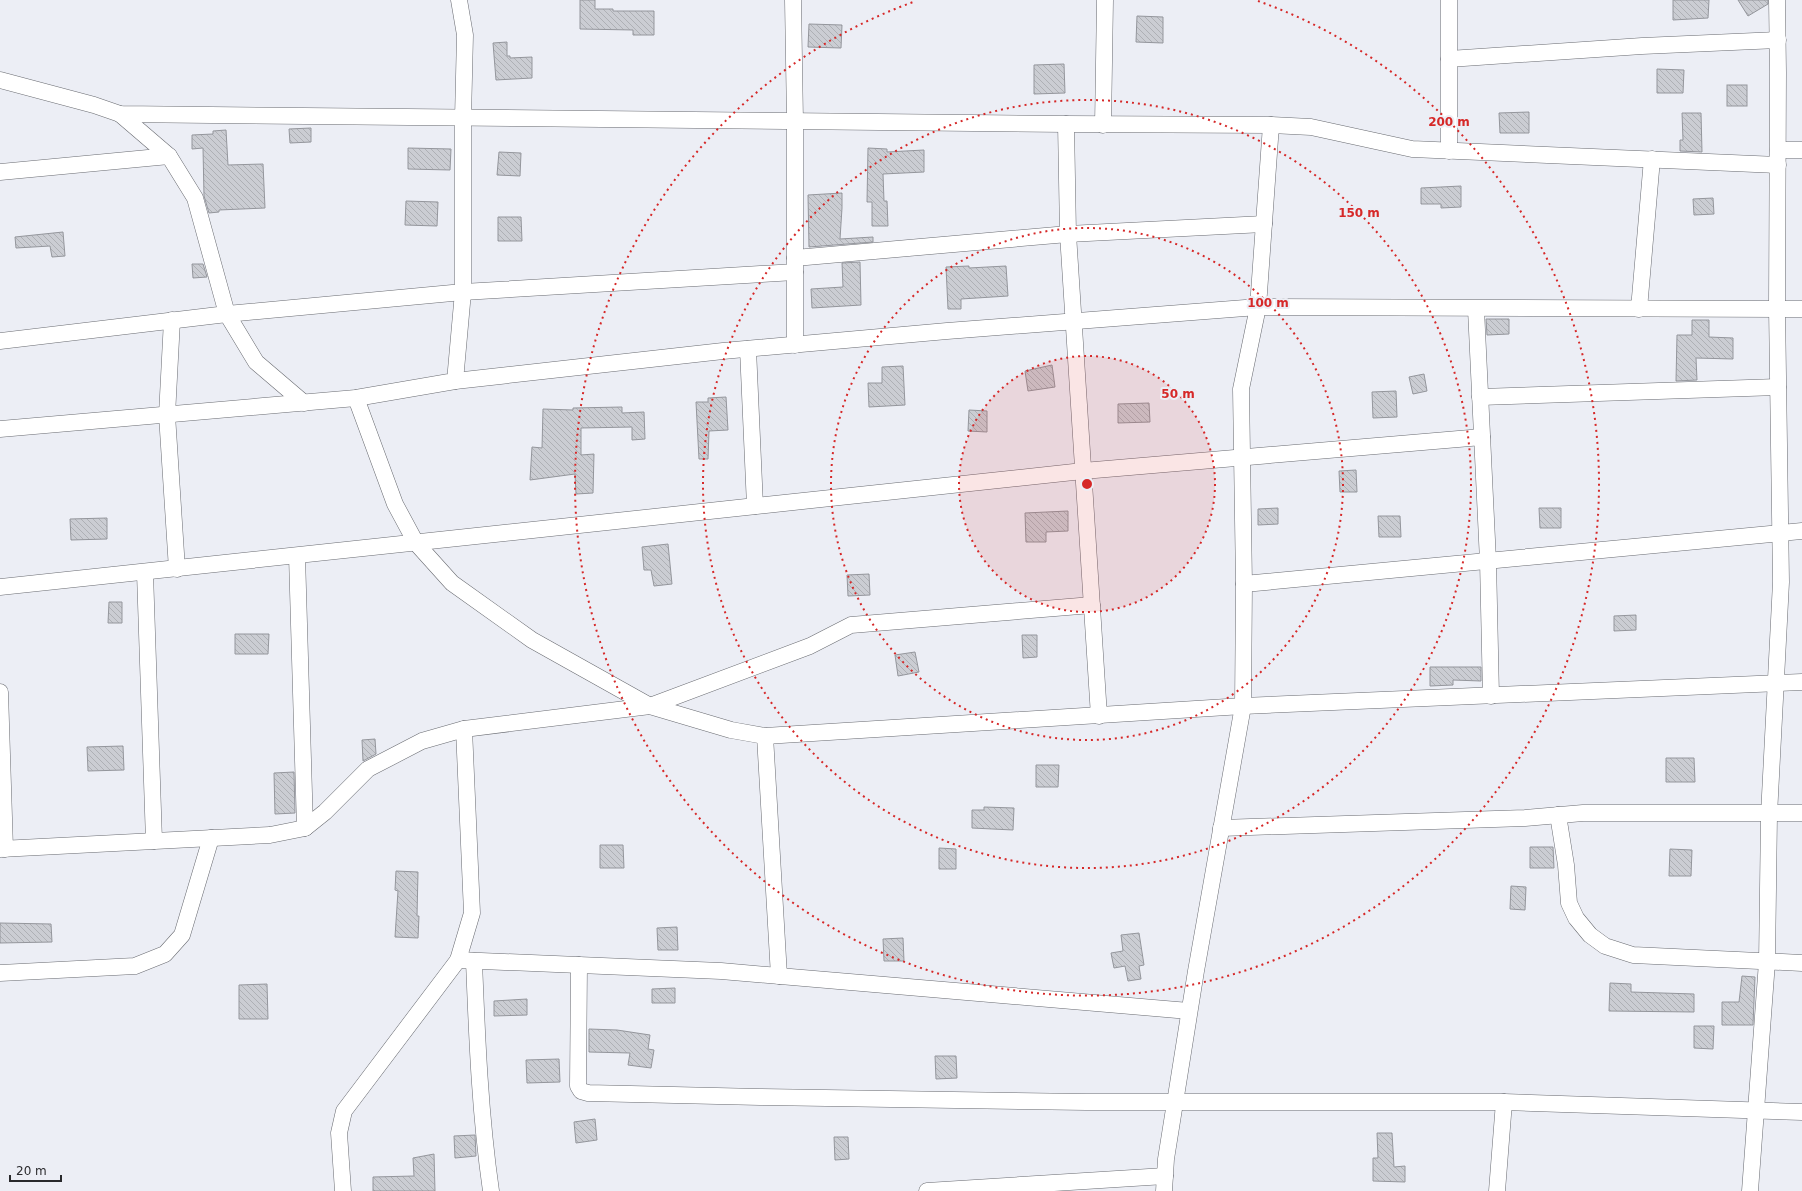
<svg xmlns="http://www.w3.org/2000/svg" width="1802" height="1191" font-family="'DejaVu Sans',sans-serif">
	<defs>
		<pattern id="building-back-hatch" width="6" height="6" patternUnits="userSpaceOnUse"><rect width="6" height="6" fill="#cbcdd3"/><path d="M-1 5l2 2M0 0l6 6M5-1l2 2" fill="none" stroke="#aeb0b5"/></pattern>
	</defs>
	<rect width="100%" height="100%" fill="#eceef5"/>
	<!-- building -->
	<g fill="url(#building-back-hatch)" stroke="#94969c">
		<polygon points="580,0 595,0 595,9 613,9 613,11 654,11 654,35 633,35 633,30 580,29"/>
		<polygon points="1673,0 1709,0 1708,18 1673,20"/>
		<polygon points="1738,0 1768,0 1768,4 1748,16"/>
		<polygon points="1137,16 1163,17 1163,43 1136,42"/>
		<polygon points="809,24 842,25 841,48 808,47"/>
		<polygon points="507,42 507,56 510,56 510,58 532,57 532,78 496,80 493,43"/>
		<polygon points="1064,64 1065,93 1034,94 1034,65"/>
		<polygon points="1657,69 1684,70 1683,93 1657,93"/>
		<rect x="1727" y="85" width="20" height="21"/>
		<polygon points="1529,112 1529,133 1500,133 1499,113"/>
		<polygon points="1682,113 1701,113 1702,152 1680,151 1680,140 1683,140"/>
		<polygon points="311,128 311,142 290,143 289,129"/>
		<polygon points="226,130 228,165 263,164 265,208 219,210 219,212 209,213 204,196 203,148 192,149 192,135 213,134 213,131"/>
		<polygon points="408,148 451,149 450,170 408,169"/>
		<polygon points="868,148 887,149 887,152 924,150 924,172 883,174 884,201 887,201 888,226 872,226 872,202 867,202"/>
		<polygon points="499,152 521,153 520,176 497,175"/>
		<polygon points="1461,186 1461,207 1441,208 1441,204 1421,204 1421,188"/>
		<polygon points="842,193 842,208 840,239 873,237 873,242 809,247 808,195"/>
		<polygon points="1713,198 1714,214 1694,215 1693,199"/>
		<polygon points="406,201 438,202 437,226 405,225"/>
		<polygon points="498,217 521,217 522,241 498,241"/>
		<polygon points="63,232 65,256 52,257 50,246 16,248 15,237"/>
		<polygon points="860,262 861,305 812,308 811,289 843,287 842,263"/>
		<polygon points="192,264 203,264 207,277 193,278"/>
		<polygon points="969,266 969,268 1006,266 1008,296 961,299 961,309 948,309 946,267"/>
		<polygon points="1486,319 1509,319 1509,334 1487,335"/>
		<polygon points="1692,320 1709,320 1709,337 1733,338 1733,359 1696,358 1697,380 1676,381 1677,335 1692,335"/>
		<polygon points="1052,365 1055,387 1028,391 1025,371"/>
		<polygon points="903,366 905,405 869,407 868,383 882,383 882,367"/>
		<polygon points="1424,374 1427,391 1413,394 1409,377"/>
		<polygon points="1396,391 1397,417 1373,418 1372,392"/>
		<polygon points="726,397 728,430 709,431 708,459 699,459 696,402 708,402 708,398"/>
		<polygon points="1149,403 1150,422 1118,423 1118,404"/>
		<polygon points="622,407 622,413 644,412 645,439 632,440 632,427 581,428 581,455 594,454 593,493 576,494 575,474 530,480 532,447 542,448 543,409 573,410 573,408"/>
		<polygon points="969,410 987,411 987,432 968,431"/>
		<polygon points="1356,470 1357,492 1340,492 1339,471"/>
		<polygon points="1278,508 1278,524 1258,525 1258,509"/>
		<polygon points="1539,508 1561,508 1561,528 1540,528"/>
		<polygon points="1068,511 1068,531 1046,532 1046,542 1026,542 1025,513"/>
		<polygon points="1378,516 1400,516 1401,537 1379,537"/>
		<polygon points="107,518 107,539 71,540 70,519"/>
		<polygon points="668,544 672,584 654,586 651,570 644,570 642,547"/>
		<polygon points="869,574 870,595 848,596 847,575"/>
		<polygon points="109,602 122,602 122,623 108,623"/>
		<polygon points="1636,615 1636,630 1614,631 1614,616"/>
		<polygon points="235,634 269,634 268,654 235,654"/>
		<polygon points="1022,635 1037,635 1037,657 1023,658"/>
		<polygon points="915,652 919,672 898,676 895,655"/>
		<polygon points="1430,667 1481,667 1481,681 1453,680 1453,685 1430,686"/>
		<polygon points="375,739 376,754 363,761 362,740"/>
		<polygon points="123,746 124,770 88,771 87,747"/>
		<polygon points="1666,758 1694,758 1695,782 1666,782"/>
		<polygon points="1036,765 1059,765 1058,787 1036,787"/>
		<polygon points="294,772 295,813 275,814 274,773"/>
		<polygon points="984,807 1014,808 1013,830 972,828 972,810 984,810"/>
		<polygon points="600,845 623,845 624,868 600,868"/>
		<polygon points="1530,847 1553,847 1554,868 1530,868"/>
		<polygon points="939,848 956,849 956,869 939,869"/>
		<polygon points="1670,849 1692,850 1691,876 1669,876"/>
		<polygon points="396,871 418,872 417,916 419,916 418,938 395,937 398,891 395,890"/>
		<polygon points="1511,886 1526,887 1525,910 1510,909"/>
		<polygon points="0,923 51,924 52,942 0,943"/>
		<polygon points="677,927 678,950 658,950 657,928"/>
		<polygon points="1139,933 1144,965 1139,966 1141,979 1128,981 1125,966 1114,968 1111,953 1123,951 1121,935"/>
		<polygon points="903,938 904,961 884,961 883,939"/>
		<polygon points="1742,976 1755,977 1753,1025 1722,1025 1722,1002 1739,1002"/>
		<polygon points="1610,983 1631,984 1631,992 1694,994 1694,1012 1609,1011"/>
		<polygon points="267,984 268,1019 239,1019 239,985"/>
		<polygon points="675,988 675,1003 652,1003 652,989"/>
		<polygon points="527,999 527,1015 494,1016 494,1001"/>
		<polygon points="1694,1026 1714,1026 1713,1049 1694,1048"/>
		<polygon points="589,1029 617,1030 650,1035 648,1049 654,1050 651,1068 628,1065 630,1053 589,1052"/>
		<polygon points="935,1056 956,1056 957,1078 936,1079"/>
		<polygon points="559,1059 560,1082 527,1083 526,1060"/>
		<polygon points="595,1119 597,1140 576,1143 574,1122"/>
		<polygon points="1377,1133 1392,1133 1394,1167 1405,1166 1405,1182 1373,1181 1373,1158 1378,1158"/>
		<polygon points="475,1135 476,1156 455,1158 454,1136"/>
		<polygon points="834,1137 848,1137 849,1159 835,1160"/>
		<polygon points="434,1154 435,1191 373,1191 373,1177 414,1176 413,1158"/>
	</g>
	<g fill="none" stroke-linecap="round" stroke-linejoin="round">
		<!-- minor casing -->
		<g stroke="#696b71" stroke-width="17">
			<g id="minor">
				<polyline points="793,0 795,121 795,345"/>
				<polyline points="1449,0 1449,151"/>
				<polyline points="1449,59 1642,46 1778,40"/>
				<polyline points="0,80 94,105 120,114 1066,124 1271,125 1311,127 1412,149 1778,165"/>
				<polyline points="120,114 169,156 195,198 227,314 256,362 304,403"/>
				<polyline points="1066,124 1068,234 1099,716"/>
				<polyline points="1103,125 1105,0"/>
				<polyline points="1778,150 1802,150"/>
				<polyline points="0,172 169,156"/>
				<polyline points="795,258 1068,234 1264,224"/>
				<polyline points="1476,309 1488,561 1491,696"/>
				<polyline points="1639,309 1652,159"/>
				<polyline points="172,320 167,415 177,569"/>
				<polyline points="0,341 227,314 463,292 795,272"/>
				<polyline points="748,349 755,506"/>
				<polyline points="455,381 723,351 947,331 1258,307 1802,309"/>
				<polyline points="1480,397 1778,387"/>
				<polyline points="356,398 395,504 416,543 452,583 532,640 650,706 731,730 765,736 1243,706 1802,682"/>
				<polyline points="0,429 356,398 455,381 463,292 463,118 465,35 459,0"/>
				<polyline points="297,556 305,828"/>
				<polyline points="145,573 154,841"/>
				<polyline points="1244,584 1802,531"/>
				<polyline points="0,587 1083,471 1482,437"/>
				<polyline points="0,692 5,849"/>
				<polyline points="765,736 779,976"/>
				<polyline points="1558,815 1566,865 1569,903 1576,918 1590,935 1605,946 1633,955 1802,963"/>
				<polyline points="1221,828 1525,818 1583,813 1802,813"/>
				<polyline points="0,849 270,835 305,828 325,812 368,769 422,741 464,729 650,706 810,646 851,625 1092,605"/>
				<polyline points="458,960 721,971 1189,1011"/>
				<path d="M474 961C477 1038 480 1115 491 1191"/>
				<polyline points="579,965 578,1086 581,1091 588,1093 760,1097 1086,1102 1504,1102 1802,1112"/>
				<polyline points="0,973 135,966 165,954 182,935 211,838"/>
				<polyline points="343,1191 339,1133 344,1111 458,960 472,913 464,729"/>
				<polyline points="927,1191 1165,1176"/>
				<polyline points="1164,1191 1166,1159 1196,971 1243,706 1244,584 1241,389 1258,307 1271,125"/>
				<polyline points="1497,1191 1504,1102"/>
				<polyline points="1750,1191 1767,962 1769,815 1781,582 1777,308 1778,72 1777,0"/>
			</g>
		</g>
		<!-- minor -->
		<use href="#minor" stroke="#fff" stroke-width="16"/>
	</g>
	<!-- distance rings -->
	<circle cx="1087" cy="484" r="128" fill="#d62828" fill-opacity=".12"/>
	<g fill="none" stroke="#d62828" stroke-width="2" stroke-dasharray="2 4">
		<circle cx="1087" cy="484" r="128"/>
		<circle cx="1087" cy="484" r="256"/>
		<circle cx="1087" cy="484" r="384"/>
		<path d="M1258 1A512 512 0 1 1 916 1"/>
	</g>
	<circle cx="1087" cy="484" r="6" fill="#d62828" stroke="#eceef5" stroke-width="2"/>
	<g font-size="12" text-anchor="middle" font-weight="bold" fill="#d62828" stroke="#eceef5" stroke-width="4" stroke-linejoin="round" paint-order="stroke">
		<text x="1449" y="126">200 m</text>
		<text x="1359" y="217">150 m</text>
		<text x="1268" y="307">100 m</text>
		<text x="1178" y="398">50 m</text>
	</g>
	<!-- scale -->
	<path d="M10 1175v6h51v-6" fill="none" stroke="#29292c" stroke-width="2"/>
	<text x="16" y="1175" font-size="12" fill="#29292c" stroke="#eceef5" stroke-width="3" paint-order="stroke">20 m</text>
</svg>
